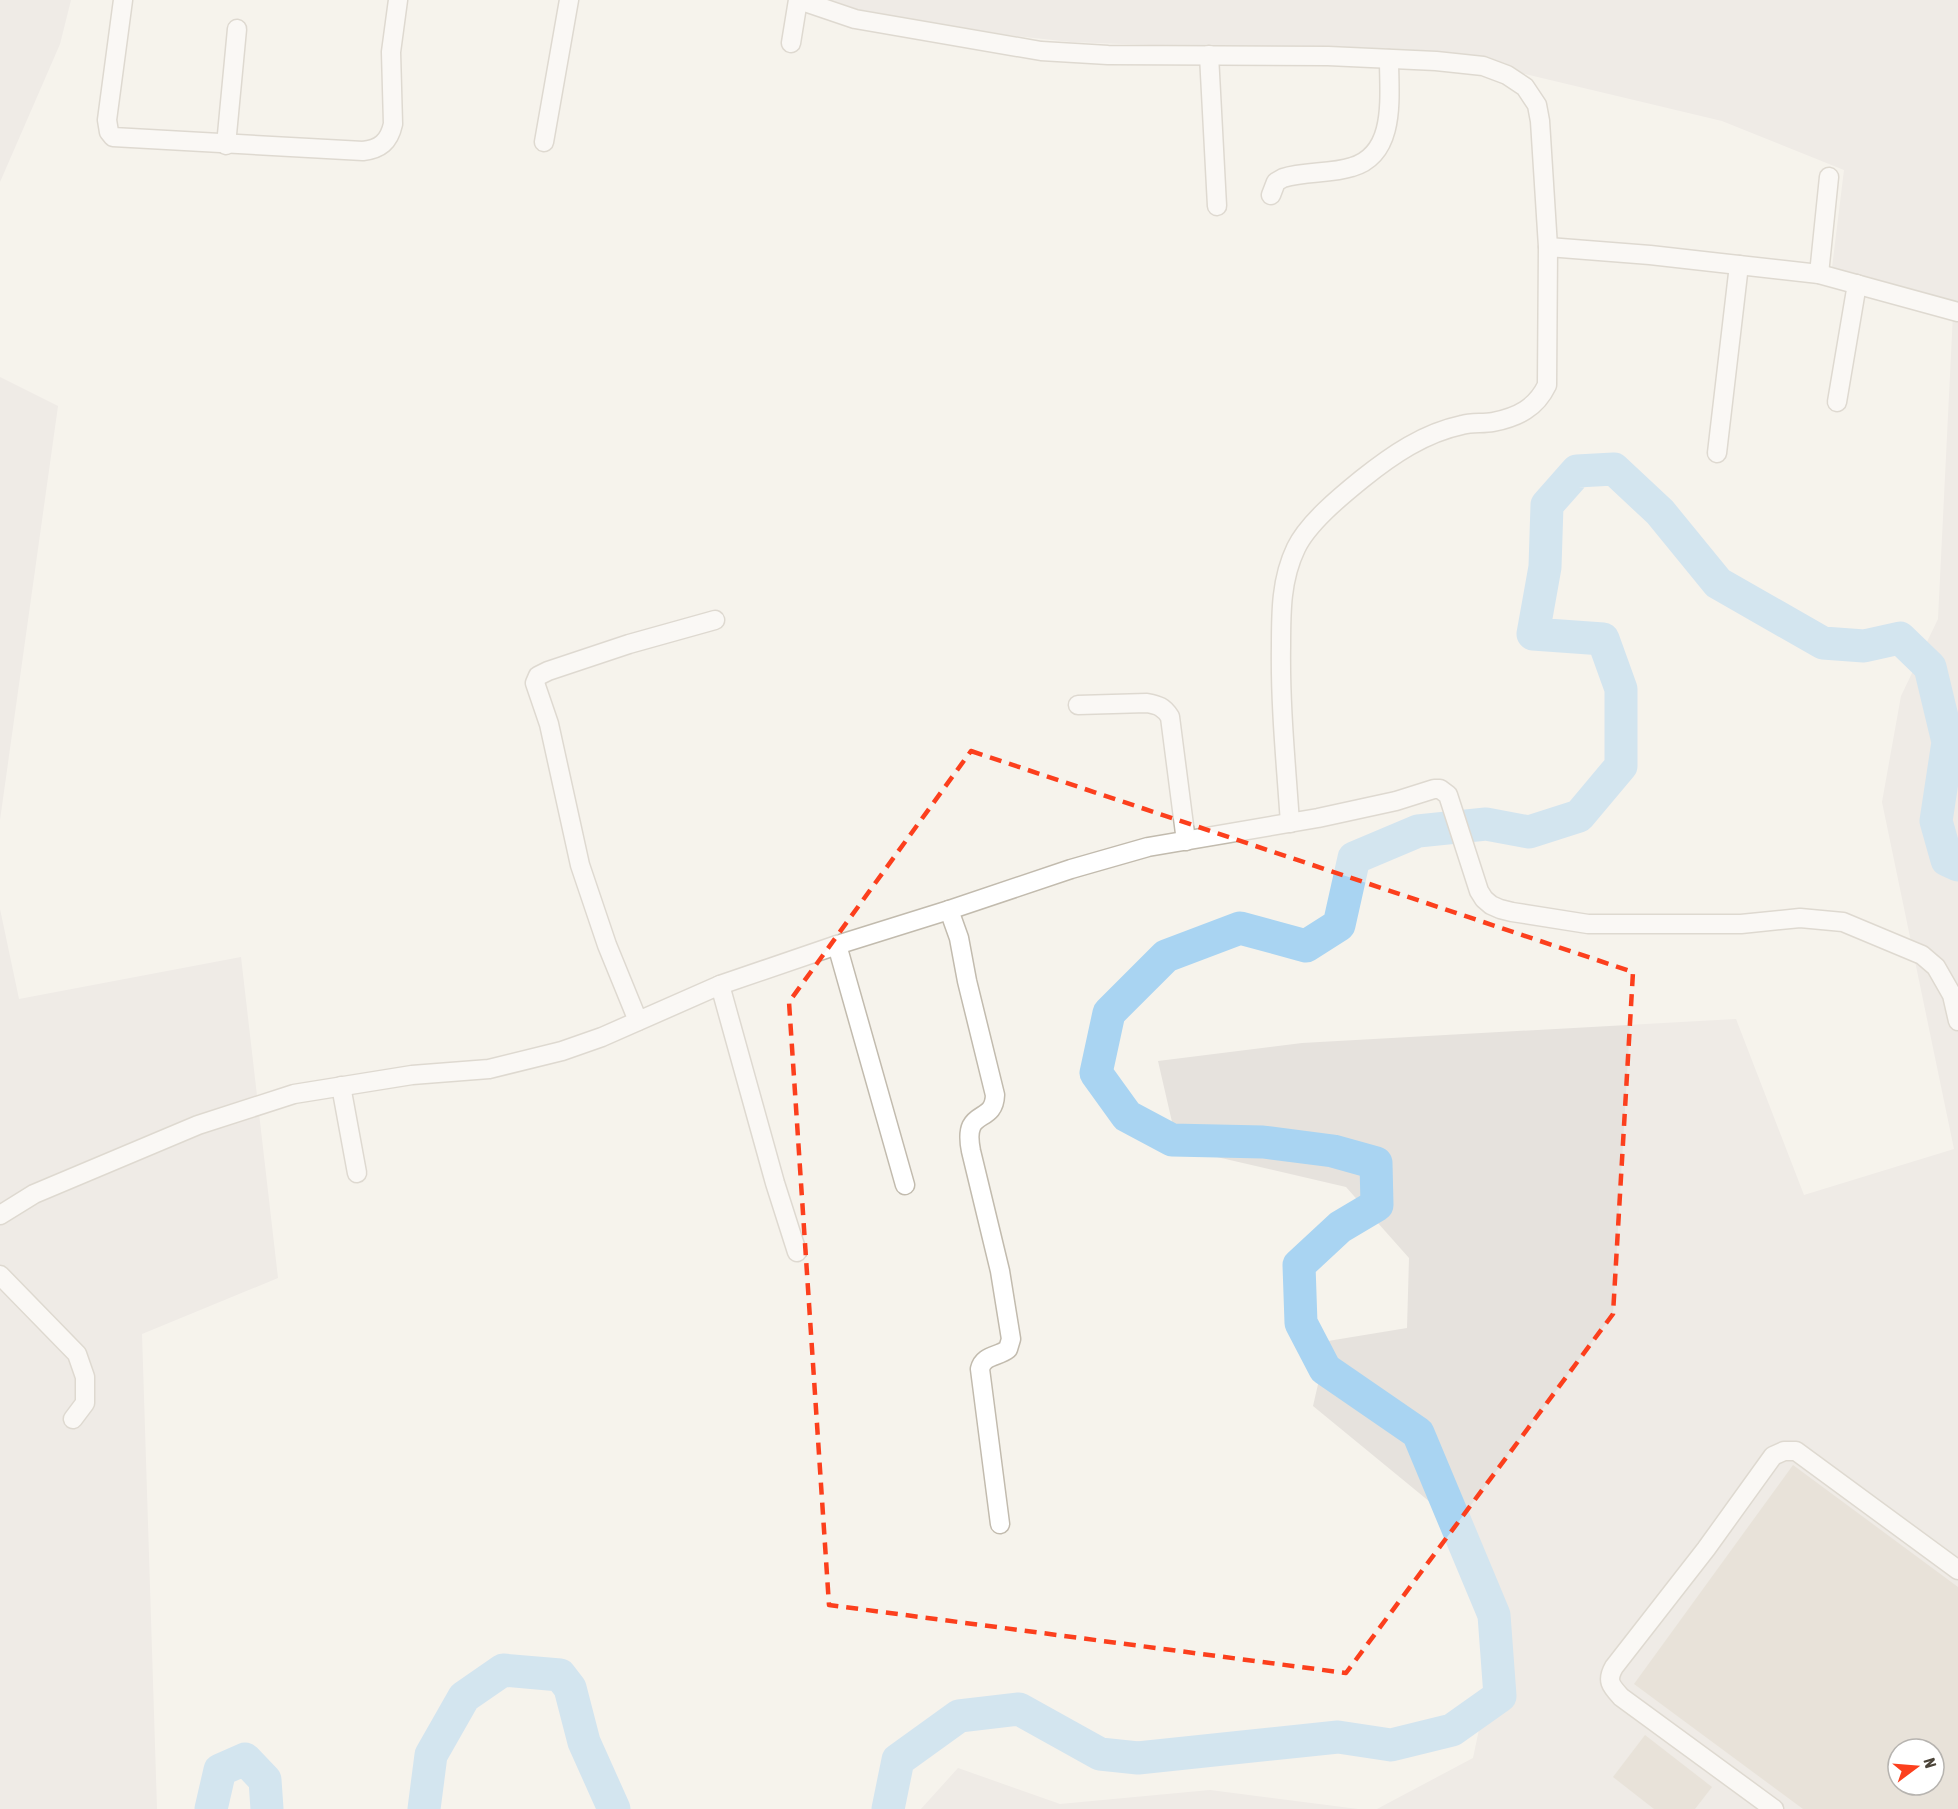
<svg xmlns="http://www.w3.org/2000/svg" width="1958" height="1809" font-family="'Asap Condensed',sans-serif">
	<rect width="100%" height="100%" fill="#f6f3ec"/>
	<!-- industrial -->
	<g fill="#e6e2dd" fill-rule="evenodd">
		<polygon points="0,0 71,0 60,44 0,182"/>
		<path d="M791 0H1958V1809H1377L1473 1758 1493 1663 1441 1511 1313 1406 1328 1341 1407 1328 1409 1258 1346 1187 1178 1148 1158 1061 1302 1043 1736 1019 1804 1195 1954 1149 1882 802 1901 696 1938 619 1953 314 1830 284 1844 170 1722 121 1454 57 1071 42 831 16ZM1898 1749H1934V1785H1898Z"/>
		<polygon points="0,377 58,406 0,820"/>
		<polygon points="0,909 19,999 241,957 278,1278 142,1334 157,1809 0,1809"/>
		<polygon points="958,1768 1060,1804 1210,1790 1358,1809 921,1809"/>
	</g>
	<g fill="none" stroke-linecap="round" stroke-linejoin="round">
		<!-- river -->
		<g stroke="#a9d4f2" stroke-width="33">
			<polyline points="211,1809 220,1770 245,1759 265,1780 267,1809"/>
			<polyline points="424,1809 431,1755 464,1697 503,1670 560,1675 570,1688 584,1742 614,1809"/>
			<polyline points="888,1809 898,1760 959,1716 1019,1709 1100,1754 1138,1758 1338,1737 1391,1745 1452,1730 1500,1696 1494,1615 1418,1433 1325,1369 1301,1323 1299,1265 1340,1227 1377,1205 1376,1163 1333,1151 1263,1142 1172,1140 1127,1116 1096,1073 1109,1013 1166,956 1240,928 1306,946 1339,925 1354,858 1418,831 1486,824 1529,832 1579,816 1621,766 1621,689 1603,639 1533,634 1545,567 1547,505 1577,471 1614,469 1660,512 1718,583 1823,643 1864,646 1900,638 1930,667 1948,742 1936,821 1947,860 1958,865"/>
		</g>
	</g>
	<!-- building -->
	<g fill="#d8cfc1" fill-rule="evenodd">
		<path d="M1793 1465 1958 1587V1809H1803L1634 1684ZM1898 1749H1934V1785H1898Z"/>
		<polygon points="1645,1735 1712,1787 1695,1809 1654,1809 1613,1777"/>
	</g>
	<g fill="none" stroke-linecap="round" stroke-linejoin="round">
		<!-- minor casing -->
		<g stroke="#c2bbae" stroke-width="21">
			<g id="minor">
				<path d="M123 0 107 120 109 132 113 137 363 151C380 149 389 142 393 124L391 52 398 0"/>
				<path d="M799 0 855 19 1041 51 1108 55 1328 56 1436 61 1483 66 1507 75 1525 87 1537 105 1540 121 1548 247 1547 385C1536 408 1518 417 1493 422 1483 424 1472 422 1462 425 1424 433 1392 455 1362 479 1341 496 1308 523 1296 548 1281 579 1281 612 1281 646 1280 705 1286 764 1290 823"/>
				<polyline points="791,43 798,0"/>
				<polyline points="1209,55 1217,206"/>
				<polyline points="544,142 569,0"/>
				<polyline points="226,145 237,29"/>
				<path d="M1271 195 1276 182 1283 178C1305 171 1330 174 1352 167 1397 154 1389 96 1389 59"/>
				<polyline points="1548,247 1650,255 1819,274 1958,312"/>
				<polyline points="1819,274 1829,177"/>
				<polyline points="1837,402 1857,284"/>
				<polyline points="1717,453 1739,265"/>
				<path d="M1078 705 1147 703C1158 705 1164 707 1170 717L1186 841"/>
				<path d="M949 910 959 938 967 981 995 1095C994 1126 962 1106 971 1151L1000 1271 1011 1339 1008 1349C998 1357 983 1355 980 1369L1000 1524"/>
				<polyline points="837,945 905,1185"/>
				<polyline points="720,985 775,1183 797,1252"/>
				<polyline points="638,1021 607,945 580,865 549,724 535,683 538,676 548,671 629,644 715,620"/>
				<polyline points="341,1086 357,1173"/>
				<polyline points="0,1215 34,1194 198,1125 294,1094 412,1075 489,1069 562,1051 602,1037 720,985 837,945 949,910 1071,869 1148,847 1318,818 1396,801 1434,789 1440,789 1448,795 1479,891 1484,899 1491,905 1500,909 1512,912 1588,924 1741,924 1800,918 1843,922 1922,955 1936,967 1952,995 1958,1021"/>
				<polyline points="0,1275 77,1354 85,1377 85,1403 73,1419"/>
				<path d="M1774 1809 1621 1697C1611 1686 1606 1681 1614 1667L1706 1549 1773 1456 1784 1451H1796L1958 1570"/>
			</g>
		</g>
		<!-- minor -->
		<use href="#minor" stroke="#fff" stroke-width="18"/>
	</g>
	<!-- marked area -->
	<path d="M0 0H1958V1809H0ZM971 751 1633 972 1613 1314 1346 1673 829 1605 789 1002Z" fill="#f6f3ec" fill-opacity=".55" fill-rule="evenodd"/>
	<path fill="none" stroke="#fc3f1d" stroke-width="4.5" stroke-dasharray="12 8" stroke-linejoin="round" d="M971 751 1633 972 1613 1314 1346 1673 829 1605 789 1002Z"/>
	<!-- north arrow -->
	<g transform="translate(1916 1767) rotate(74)"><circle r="28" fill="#ffffff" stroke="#b7b4b0" stroke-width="1.5"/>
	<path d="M0-4.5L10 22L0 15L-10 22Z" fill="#fc3f1d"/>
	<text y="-9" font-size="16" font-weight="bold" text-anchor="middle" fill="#4b4439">N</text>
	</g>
</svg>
